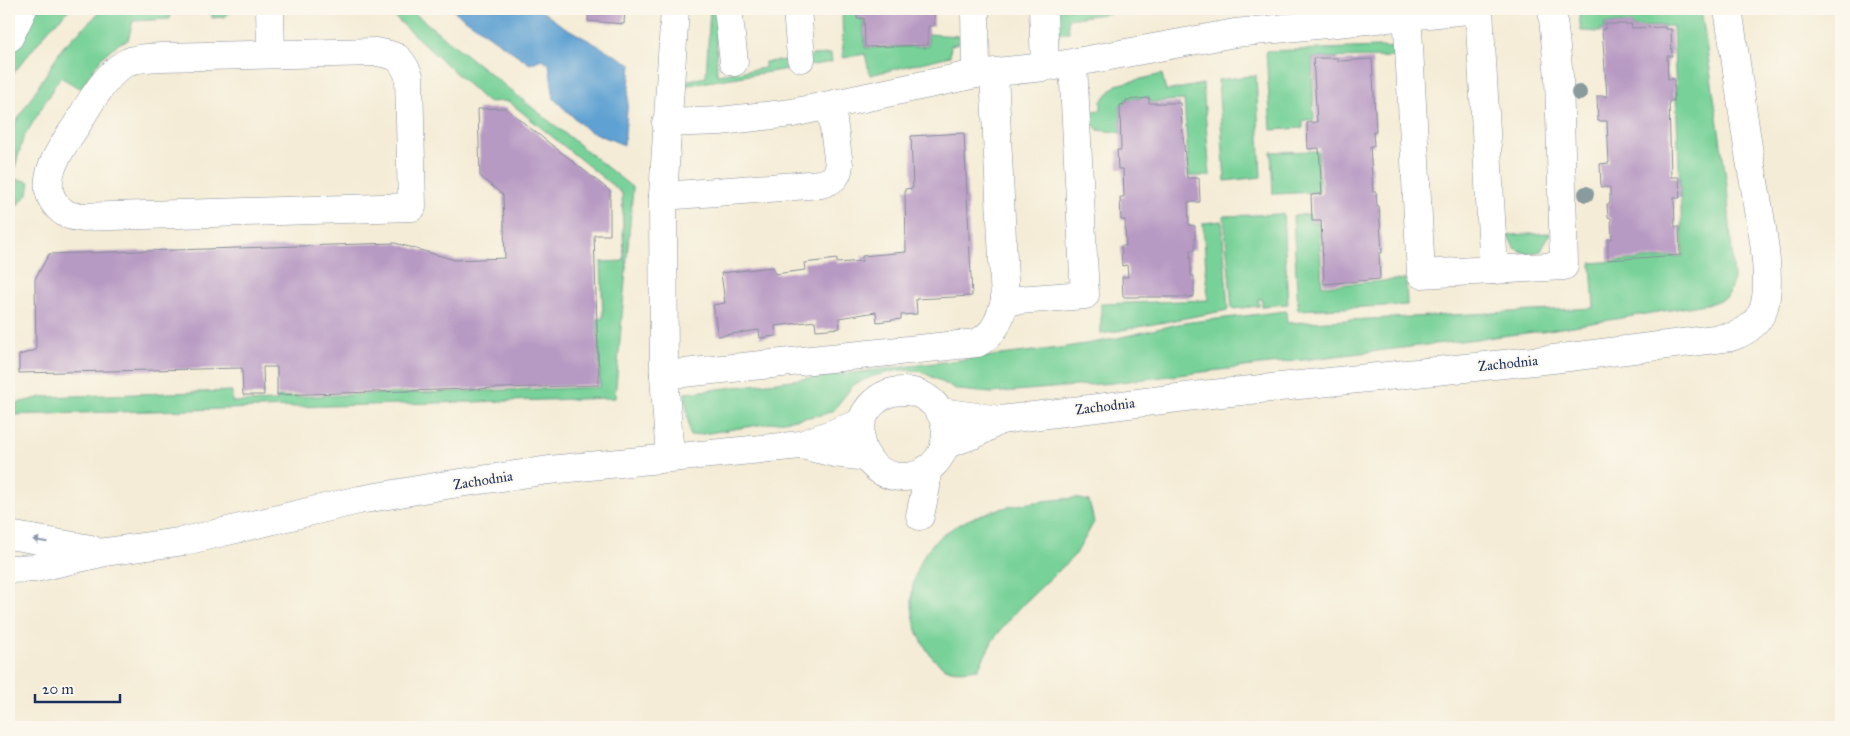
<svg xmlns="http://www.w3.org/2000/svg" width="1850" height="736" font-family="'IM FELL Great Primer',serif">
	<rect width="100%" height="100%" fill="#fbf7ec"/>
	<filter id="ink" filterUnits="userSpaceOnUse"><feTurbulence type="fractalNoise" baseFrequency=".02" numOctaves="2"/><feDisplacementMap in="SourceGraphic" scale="10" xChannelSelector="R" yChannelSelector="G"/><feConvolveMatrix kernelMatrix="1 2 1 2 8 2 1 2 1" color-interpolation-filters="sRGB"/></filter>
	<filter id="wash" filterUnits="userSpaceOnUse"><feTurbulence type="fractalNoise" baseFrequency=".0096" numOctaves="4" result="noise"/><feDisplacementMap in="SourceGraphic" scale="20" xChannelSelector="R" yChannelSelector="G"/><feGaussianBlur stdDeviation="1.12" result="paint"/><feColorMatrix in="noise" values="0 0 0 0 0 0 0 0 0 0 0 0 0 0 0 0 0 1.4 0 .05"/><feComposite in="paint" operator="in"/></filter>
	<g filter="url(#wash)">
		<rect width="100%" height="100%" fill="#f4ecd6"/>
		<!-- green -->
		<g fill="#77d198" stroke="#49807b">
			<polygon points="33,9 70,9 49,29 9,79 9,61"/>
			<path d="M103 9H236L223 17 212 18V12L170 13V19L133 21 128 40C105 47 93 69 81 89L60 77 23 139 12 178 30 182 28 194 9 214V133L63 47Z"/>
			<polygon points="386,9 409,9 633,188 615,398 9,415 9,405 42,397 232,391 232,402 277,401 277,397 600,387 598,319 603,318 601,262 624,261 622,193 508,101 487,102"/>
			<polygon points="710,9 716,9 717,75 765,68 765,62 785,60 786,65 797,64 812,55 831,54 832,62 682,86 683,81 706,77"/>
			<polygon points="842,9 857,9 857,18 863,19 865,48 928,46 928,34 959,36 959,43 951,45 950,56 870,75 865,54 843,58"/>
			<polygon points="1055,9 1137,9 1068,19 1069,32 1052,33"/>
			<polygon points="1578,9 1701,9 1727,185 1734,279 1727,297 1712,303 1543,331 1112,383 991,393 958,390 920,371 900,370 873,376 853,385 833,411 821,415 690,436 685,393 1059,348 1104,341 1183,323 1286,311 1287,323 1594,308 1591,263 1683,256 1673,26 1632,27 1632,24 1605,24 1605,29 1601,29 1601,32 1581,31"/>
			<polygon points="1380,47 1397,48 1406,57 1312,58 1314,120 1303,120 1303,128 1271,130 1266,51"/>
			<polygon points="1162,74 1166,91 1203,84 1210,176 1189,176 1184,100 1150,102 1149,97 1125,100 1125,104 1120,105 1121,133 1098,130 1093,124 1090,111 1101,110 1101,101 1116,85"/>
			<polygon points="1256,75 1261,177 1225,181 1218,80"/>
			<polygon points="1318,151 1319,192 1273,194 1271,152"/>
			<polygon points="1283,214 1288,304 1262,306 1262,299 1258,299 1259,306 1232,309 1224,216"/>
			<polygon points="1310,214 1310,222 1319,222 1322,286 1406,279 1407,305 1298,310 1293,216"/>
			<polygon points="1222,221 1228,310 1101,334 1101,304 1208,300 1203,223"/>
			<polygon points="1550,233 1541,251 1528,254 1514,248 1508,235"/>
			<path d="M1076 498 1089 501 1094 522 1076 554 1016 611 993 640 978 669C970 670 959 672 951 670 938 666 930 656 924 645 902 608 910 555 948 531 984 507 1034 501 1076 498Z"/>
		</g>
		<!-- water -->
		<polygon fill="#5ea1d2" stroke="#3c6898" points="451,9 539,9 561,25 631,64 624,145 587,130 554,99 549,64 542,59 530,64"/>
		<g id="blocks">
			<!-- building -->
			<g fill="#b79ac3">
				<polygon points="589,9 625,9 624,24 588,21"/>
				<polygon points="857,9 934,9 934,26 928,26 928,45 865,47 864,18 857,19"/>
				<polygon points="1605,24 1631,24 1632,28 1665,27 1665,29 1671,29 1672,56 1667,56 1668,79 1674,79 1674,101 1669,101 1671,177 1679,177 1680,198 1674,198 1675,227 1679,227 1680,255 1608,260 1608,239 1612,239 1611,218 1608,217 1607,204 1610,204 1610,187 1601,187 1600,164 1609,163 1607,121 1598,121 1597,96 1607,96 1602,29 1605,29"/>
				<polygon points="1313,58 1338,58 1338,61 1372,59 1376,132 1373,132 1374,146 1370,146 1373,192 1376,192 1377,206 1379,206 1382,253 1379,253 1380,279 1324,284 1321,221 1312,221 1311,195 1322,194 1319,148 1308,149 1307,123 1317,122"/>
				<polygon points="1149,98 1149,103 1180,103 1187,178 1199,178 1200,202 1188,202 1189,225 1195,226 1195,250 1190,250 1191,276 1194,276 1194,296 1190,297 1123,297 1122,277 1128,277 1127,265 1122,266 1121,246 1126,246 1125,220 1121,220 1120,197 1124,197 1123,169 1118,169 1117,150 1121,150 1120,105 1126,104 1126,100"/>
				<polygon points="505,108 610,191 610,235 594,235 599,385 277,395 277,367 263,367 264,395 243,395 242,368 19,373 19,355 36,350 35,279 49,254 395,243 455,260 505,258 503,195 480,176 478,109"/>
				<polygon points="964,133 972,296 916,299 917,314 901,315 901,319 877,322 876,312 839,318 840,328 816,330 815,321 775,326 776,336 760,338 759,330 718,336 713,305 725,303 721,273 773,267 775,274 805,270 804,263 837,259 837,263 862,261 862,256 906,252 905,189 913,188 911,136"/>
			</g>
		</g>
	</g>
	<g filter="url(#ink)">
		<use href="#blocks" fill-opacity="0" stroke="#888e9a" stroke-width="1"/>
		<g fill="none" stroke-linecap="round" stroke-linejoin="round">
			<!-- minor casing -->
			<g stroke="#888e9a" stroke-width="29">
				<g id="minor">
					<polyline points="270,9 271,54"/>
					<polyline points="728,9 734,62"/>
					<polyline points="797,9 801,58"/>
					<polyline points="975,9 976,74"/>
					<polyline points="1407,9 1421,274 1564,266 1559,77 1552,9"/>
					<polyline points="1479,9 1494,270"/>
					<polyline points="9,38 23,9"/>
					<path d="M376 52C397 55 401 57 409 76L412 207 78 217C68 216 63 213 56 205 35 179 64 145 78 123 88 105 109 70 128 62 139 57 151 58 162 57Z"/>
					<polyline points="1055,66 1235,33 1479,9"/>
					<polyline points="994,73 1005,301 1085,295 1073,64"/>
					<polyline points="666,123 720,121 792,113 976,74 1045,67 1043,9"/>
					<path d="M663 196 821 184C832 181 838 177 839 165L831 106"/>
					<path d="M664 375 977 343C996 333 999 320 1005 301"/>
					<circle cx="903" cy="434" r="43"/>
					<path d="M940 412 1000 420 1202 395 1553 359 1731 337C1746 332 1759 323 1764 307 1774 275 1756 196 1750 160 1742 110 1736 59 1728 9"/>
					<polyline points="801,445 834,453 867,457"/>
					<polyline points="944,445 975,434 1000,420"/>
					<polyline points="670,457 664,375 663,196 675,9"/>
					<polyline points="920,516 926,487 927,469"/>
					<polyline points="9,535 91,549"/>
					<polyline points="9,569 35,568 105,552 185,541 359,500 446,485 549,470 801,445 861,423"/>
				</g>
			</g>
			<!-- minor -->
			<use href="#minor" stroke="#fff" stroke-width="28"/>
		</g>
		<!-- trees -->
		<g fill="#899b9c">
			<circle cx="1579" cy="93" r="8"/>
			<circle cx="1586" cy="194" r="8"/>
		</g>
		<!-- one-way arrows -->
		<defs><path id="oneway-solid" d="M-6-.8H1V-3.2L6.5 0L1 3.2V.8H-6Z" transform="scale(1.25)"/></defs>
		<use fill="#8d97ae" href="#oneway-solid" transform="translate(40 541) rotate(-170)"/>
	</g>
	<g text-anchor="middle" stroke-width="4" stroke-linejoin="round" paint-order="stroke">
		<!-- street labels -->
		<g font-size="14" fill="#1b2f5e" stroke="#fbf7ec">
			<text transform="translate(1508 363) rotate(-6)" y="5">Zachodnia</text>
			<text transform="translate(1105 406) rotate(-7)" y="5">Zachodnia</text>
			<text transform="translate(483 480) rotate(-9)" y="5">Zachodnia</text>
		</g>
	</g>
	<!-- margin -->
	<rect width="1850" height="736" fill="none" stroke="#fbf7ec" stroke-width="30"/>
	<!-- scale -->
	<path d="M35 694v8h85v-8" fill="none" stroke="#1b2f5e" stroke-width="2.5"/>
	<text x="42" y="694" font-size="15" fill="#1b2f5e" stroke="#fbf7ec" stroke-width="4" paint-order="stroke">20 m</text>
</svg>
